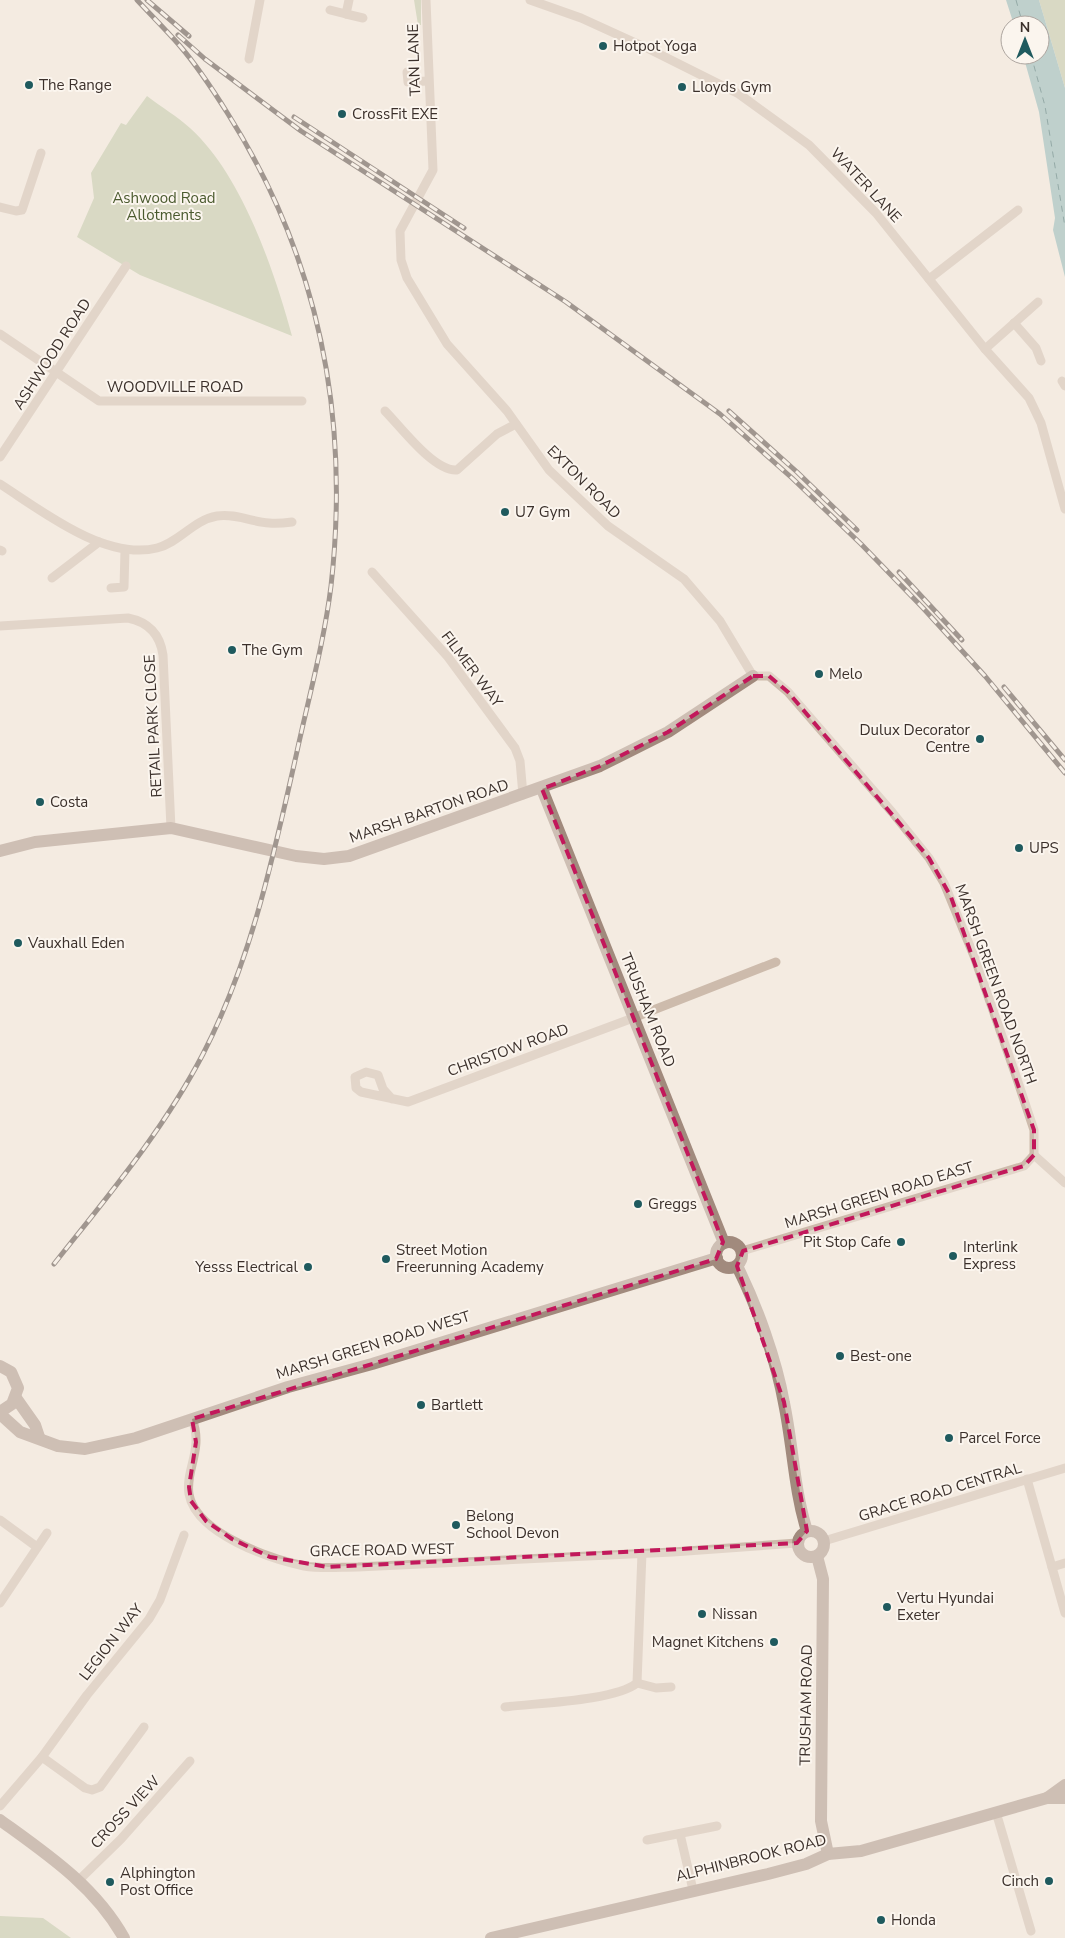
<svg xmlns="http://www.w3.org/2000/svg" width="1065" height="1938" font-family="'Nunito Sans',sans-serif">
	<rect width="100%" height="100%" fill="#f4ebe1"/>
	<!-- green -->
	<g fill="#b8c4a0">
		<polygon points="414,0 421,0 421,25 418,25"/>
		<polygon points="1039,0 1065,0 1065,88"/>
		<path d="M147 96C161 107 177 116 190 128 242 175 274 270 292 336L140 275 77 237 94 198 91 173 121 123 126 125Z"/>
		<polygon points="0,1916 43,1918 71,1938 0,1938"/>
	</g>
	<!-- water -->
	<polygon fill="#7fb0b2" points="1006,0 1039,0 1065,88 1065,277 1053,230 1055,218 1039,112 1023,55 1040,55 1040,25 1014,25"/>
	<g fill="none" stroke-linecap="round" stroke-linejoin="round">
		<!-- ferry -->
		<g stroke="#1f5a5e" stroke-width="1" stroke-dasharray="6 5" stroke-linecap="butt">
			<polyline points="1016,0 1023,25"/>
			<polyline points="1031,55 1045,106 1065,227"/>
		</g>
		<!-- street -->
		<g stroke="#cdbbac" stroke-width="9">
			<polyline points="426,0 433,170 400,231 401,260 407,278 447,344 507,411 549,470 608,526 684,579 720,621 753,676 769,676 788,692 892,812 929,858 944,883 974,956 1015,1073 1034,1130 1034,1155 1024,1166 742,1251"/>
			<polyline points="530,0 581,18 649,49 739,94 809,145 876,213 985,349 1029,398 1041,423 1065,509"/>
			<polyline points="330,10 346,14 349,0"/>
			<polyline points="346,14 363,18"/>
			<polyline points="249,59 260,0"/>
			<polyline points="407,72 408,82 428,81"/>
			<polyline points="0,207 16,211 22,210 41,153"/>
			<polyline points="929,279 1018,210"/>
			<polyline points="1014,323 1036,348 1041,361"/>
			<polyline points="0,334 99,401 302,401"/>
			<polyline points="985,349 1038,302"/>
			<polyline points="1062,381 1065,386"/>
			<path d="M385 411C401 427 434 472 457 470L497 434 516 424"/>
			<polyline points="0,457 126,266"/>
			<path d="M0 484C42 511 105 561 157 548 180 542 193 520 217 516 235 513 252 522 269 523 277 524 285 523 292 522"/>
			<polyline points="0,550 2,551"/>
			<polyline points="372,572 448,657 515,748 520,761 523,795"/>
			<polyline points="52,578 99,542"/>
			<polyline points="111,588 124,587 125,550"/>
			<path d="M0 626 128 618C148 622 160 634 163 655L171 828"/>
			<polyline points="392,1099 383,1089 378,1075 366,1072 355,1077 356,1088 361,1092 408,1102 633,1018 776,962"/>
			<polyline points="1034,1155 1065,1183"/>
			<path d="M192 1419C204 1449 185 1470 189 1494 196 1534 271 1559 304 1566 321 1569 340 1567 358 1567L673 1552 797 1543"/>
			<polyline points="1027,1479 1065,1613"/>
			<polyline points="0,1520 37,1547"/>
			<polyline points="824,1541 1065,1468"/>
			<polyline points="1052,1567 1065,1563"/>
			<polyline points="0,1603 47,1533"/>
			<polyline points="637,1683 656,1688 671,1687"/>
			<path d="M505 1707C536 1703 615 1701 637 1683L642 1553"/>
			<polyline points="42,1757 85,1788 92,1790 100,1787 144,1727"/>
			<polyline points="0,1806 42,1757 87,1695 149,1619 160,1600 184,1535"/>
			<polyline points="996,1812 1031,1931"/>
			<polyline points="680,1834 693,1890"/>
			<polyline points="647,1840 717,1826"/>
			<polyline points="79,1880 121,1839 190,1761"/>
		</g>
		<!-- secondary -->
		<g stroke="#a18a7d" stroke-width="12">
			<polyline points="542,789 724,1243"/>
			<polyline points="0,851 35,842 171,828 296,856 324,859 349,856 600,766 668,732 753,676"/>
			<circle cx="729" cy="1255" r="13"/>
			<path d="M737 1266C757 1306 776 1359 784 1403 793 1446 794 1490 807 1531"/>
			<polyline points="0,1366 11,1372 18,1388 12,1404 0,1412"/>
			<polyline points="16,1398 35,1425 39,1437"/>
			<polyline points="0,1414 20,1432 58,1446 85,1449 136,1438 288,1387 372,1364 717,1258"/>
			<circle cx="811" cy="1544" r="13"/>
			<polyline points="817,1556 823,1579 821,1821 828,1854"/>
			<polyline points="1047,1798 1065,1785"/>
			<path d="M0 1820C47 1854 95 1886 124 1938"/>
			<polyline points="491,1938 768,1874 806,1864 828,1854 861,1851 1047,1798 1065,1798"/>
		</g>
		<!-- rail casing -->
		<g stroke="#3b302b" stroke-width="5">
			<g id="rail">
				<polyline points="147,0 189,36"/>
				<polyline points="178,35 205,59 301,131 566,302 720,414 792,478 861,544 923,608 985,676 1065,773"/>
				<polyline points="294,117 464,228"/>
				<polyline points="729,411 797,472 857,530"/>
				<polyline points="899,572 962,640"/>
				<polyline points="1004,687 1065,760"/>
				<path d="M54 1264C107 1197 163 1131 203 1054 251 961 273 858 296 756 308 700 324 643 331 586 350 418 319 258 228 114 213 90 198 67 180 46 166 30 151 15 137 0"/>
			</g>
		</g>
		<!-- rail -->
		<use href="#rail" stroke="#fbf5ee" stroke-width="3" stroke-dasharray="9" stroke-linecap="butt"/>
	</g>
	<!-- marked area -->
	<path d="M0 0H1065V1938H0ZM753 676H769L788 692 929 858 951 897 1034 1130V1155L1024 1166 743 1251 737 1266 784 1402 807 1531 797 1543 328 1567 270 1557 232 1539 206 1521 191 1501 189 1487 196 1442 192 1419 716 1259 723 1242 542 789 600 766 668 732Z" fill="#f4ebe1" fill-opacity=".55" fill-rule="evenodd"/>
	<path fill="none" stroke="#c2185b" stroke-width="4" stroke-dasharray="10 6" stroke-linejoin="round" d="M753 676H769L788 692 929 858 951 897 1034 1130V1155L1024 1166 743 1251 737 1266 784 1402 807 1531 797 1543 328 1567 270 1557 232 1539 206 1521 191 1501 189 1487 196 1442 192 1419 716 1259 723 1242 542 789 600 766 668 732Z"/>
	<!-- markers -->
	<g fill="#1f5a5e" stroke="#fbf5ee" stroke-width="2">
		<circle cx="603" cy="46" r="5"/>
		<circle cx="29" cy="85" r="5"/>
		<circle cx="682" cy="87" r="5"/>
		<circle cx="342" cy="114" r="5"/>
		<circle cx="505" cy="512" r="5"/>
		<circle cx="232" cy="650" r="5"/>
		<circle cx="819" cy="674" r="5"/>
		<circle cx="980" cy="739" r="5"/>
		<circle cx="40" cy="802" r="5"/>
		<circle cx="1019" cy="848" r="5"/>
		<circle cx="18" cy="943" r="5"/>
		<circle cx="638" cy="1204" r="5"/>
		<circle cx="901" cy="1242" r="5"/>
		<circle cx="953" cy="1256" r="5"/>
		<circle cx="386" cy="1259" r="5"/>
		<circle cx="308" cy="1267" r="5"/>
		<circle cx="840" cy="1356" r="5"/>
		<circle cx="421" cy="1405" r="5"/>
		<circle cx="949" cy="1438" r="5"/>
		<circle cx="456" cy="1525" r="5"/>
		<circle cx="887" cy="1607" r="5"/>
		<circle cx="702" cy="1614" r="5"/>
		<circle cx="774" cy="1642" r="5"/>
		<circle cx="1049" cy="1881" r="5"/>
		<circle cx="110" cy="1882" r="5"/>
		<circle cx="881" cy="1920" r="5"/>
	</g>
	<g text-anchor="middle" stroke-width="4" stroke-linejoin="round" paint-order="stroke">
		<!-- poi labels -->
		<g font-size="15" fill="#3b302b" stroke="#fbf5ee" text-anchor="start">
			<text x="613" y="51">Hotpot Yoga</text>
			<text x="39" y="90">The Range</text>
			<text x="692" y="92">Lloyds Gym</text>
			<text x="352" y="119">CrossFit EXE</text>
			<text x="515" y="517">U7 Gym</text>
			<text x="242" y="655">The Gym</text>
			<text x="829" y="679">Melo</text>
			<text x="970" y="735" text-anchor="end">Dulux Decorator<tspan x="970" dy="17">Centre</tspan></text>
			<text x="50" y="807">Costa</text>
			<text x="1029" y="853">UPS</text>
			<text x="28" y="948">Vauxhall Eden</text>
			<text x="648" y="1209">Greggs</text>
			<text x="891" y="1247" text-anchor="end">Pit Stop Cafe</text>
			<text x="963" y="1252">Interlink<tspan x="963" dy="17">Express</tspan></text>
			<text x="396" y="1255">Street Motion<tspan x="396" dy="17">Freerunning Academy</tspan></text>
			<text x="298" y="1272" text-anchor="end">Yesss Electrical</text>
			<text x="850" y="1361">Best-one</text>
			<text x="431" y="1410">Bartlett</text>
			<text x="959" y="1443">Parcel Force</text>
			<text x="466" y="1521">Belong<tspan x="466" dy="17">School Devon</tspan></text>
			<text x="897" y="1603">Vertu Hyundai<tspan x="897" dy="17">Exeter</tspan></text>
			<text x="712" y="1619">Nissan</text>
			<text x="764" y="1647" text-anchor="end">Magnet Kitchens</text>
			<text x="120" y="1878">Alphington<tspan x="120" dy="17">Post Office</tspan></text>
			<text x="1039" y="1886" text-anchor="end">Cinch</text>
			<text x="891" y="1925">Honda</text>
		</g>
		<!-- street labels -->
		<g font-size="15" fill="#3b302b" stroke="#fbf5ee">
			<text transform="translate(414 60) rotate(-92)" y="5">TAN LANE</text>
			<text transform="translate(866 185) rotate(47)" y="5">WATER LANE</text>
			<text transform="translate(52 354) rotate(-57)" y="5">ASHWOOD ROAD</text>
			<text x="175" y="392">WOODVILLE ROAD</text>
			<text transform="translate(584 482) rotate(45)" y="5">EXTON ROAD</text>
			<text transform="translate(472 669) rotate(53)" y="5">FILMER WAY</text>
			<text transform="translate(153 726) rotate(-93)" y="5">RETAIL PARK CLOSE</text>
			<text transform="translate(429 811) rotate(-19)" y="5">MARSH BARTON ROAD</text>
			<text transform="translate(996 984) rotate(70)" y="5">MARSH GREEN ROAD NORTH</text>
			<text transform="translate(648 1010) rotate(68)" y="5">TRUSHAM ROAD</text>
			<text transform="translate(508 1050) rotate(-20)" y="5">CHRISTOW ROAD</text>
			<text transform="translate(879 1195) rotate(-17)" y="5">MARSH GREEN ROAD EAST</text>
			<text transform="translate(373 1345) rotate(-17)" y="5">MARSH GREEN ROAD WEST</text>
			<text transform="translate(940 1492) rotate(-17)" y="5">GRACE ROAD CENTRAL</text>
			<text transform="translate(382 1550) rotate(-1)" y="5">GRACE ROAD WEST</text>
			<text transform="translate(111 1642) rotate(-52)" y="5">LEGION WAY</text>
			<text transform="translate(806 1705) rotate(-89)" y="5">TRUSHAM ROAD</text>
			<text transform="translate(125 1812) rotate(-47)" y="5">CROSS VIEW</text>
			<text transform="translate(751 1858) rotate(-14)" y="5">ALPHINBROOK ROAD</text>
		</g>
		<!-- park labels -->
		<g font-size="15" fill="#4a5a2e" stroke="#fbf5ee">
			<text x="164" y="203">Ashwood Road<tspan x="164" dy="17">Allotments</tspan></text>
		</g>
	</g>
	<!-- north arrow -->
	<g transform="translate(1025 40)"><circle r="24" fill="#fbf5ee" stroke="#aea6a0"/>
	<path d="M0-4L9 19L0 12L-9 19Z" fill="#1f5a5e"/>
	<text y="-8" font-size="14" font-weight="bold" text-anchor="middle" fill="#3b302b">N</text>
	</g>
</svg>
